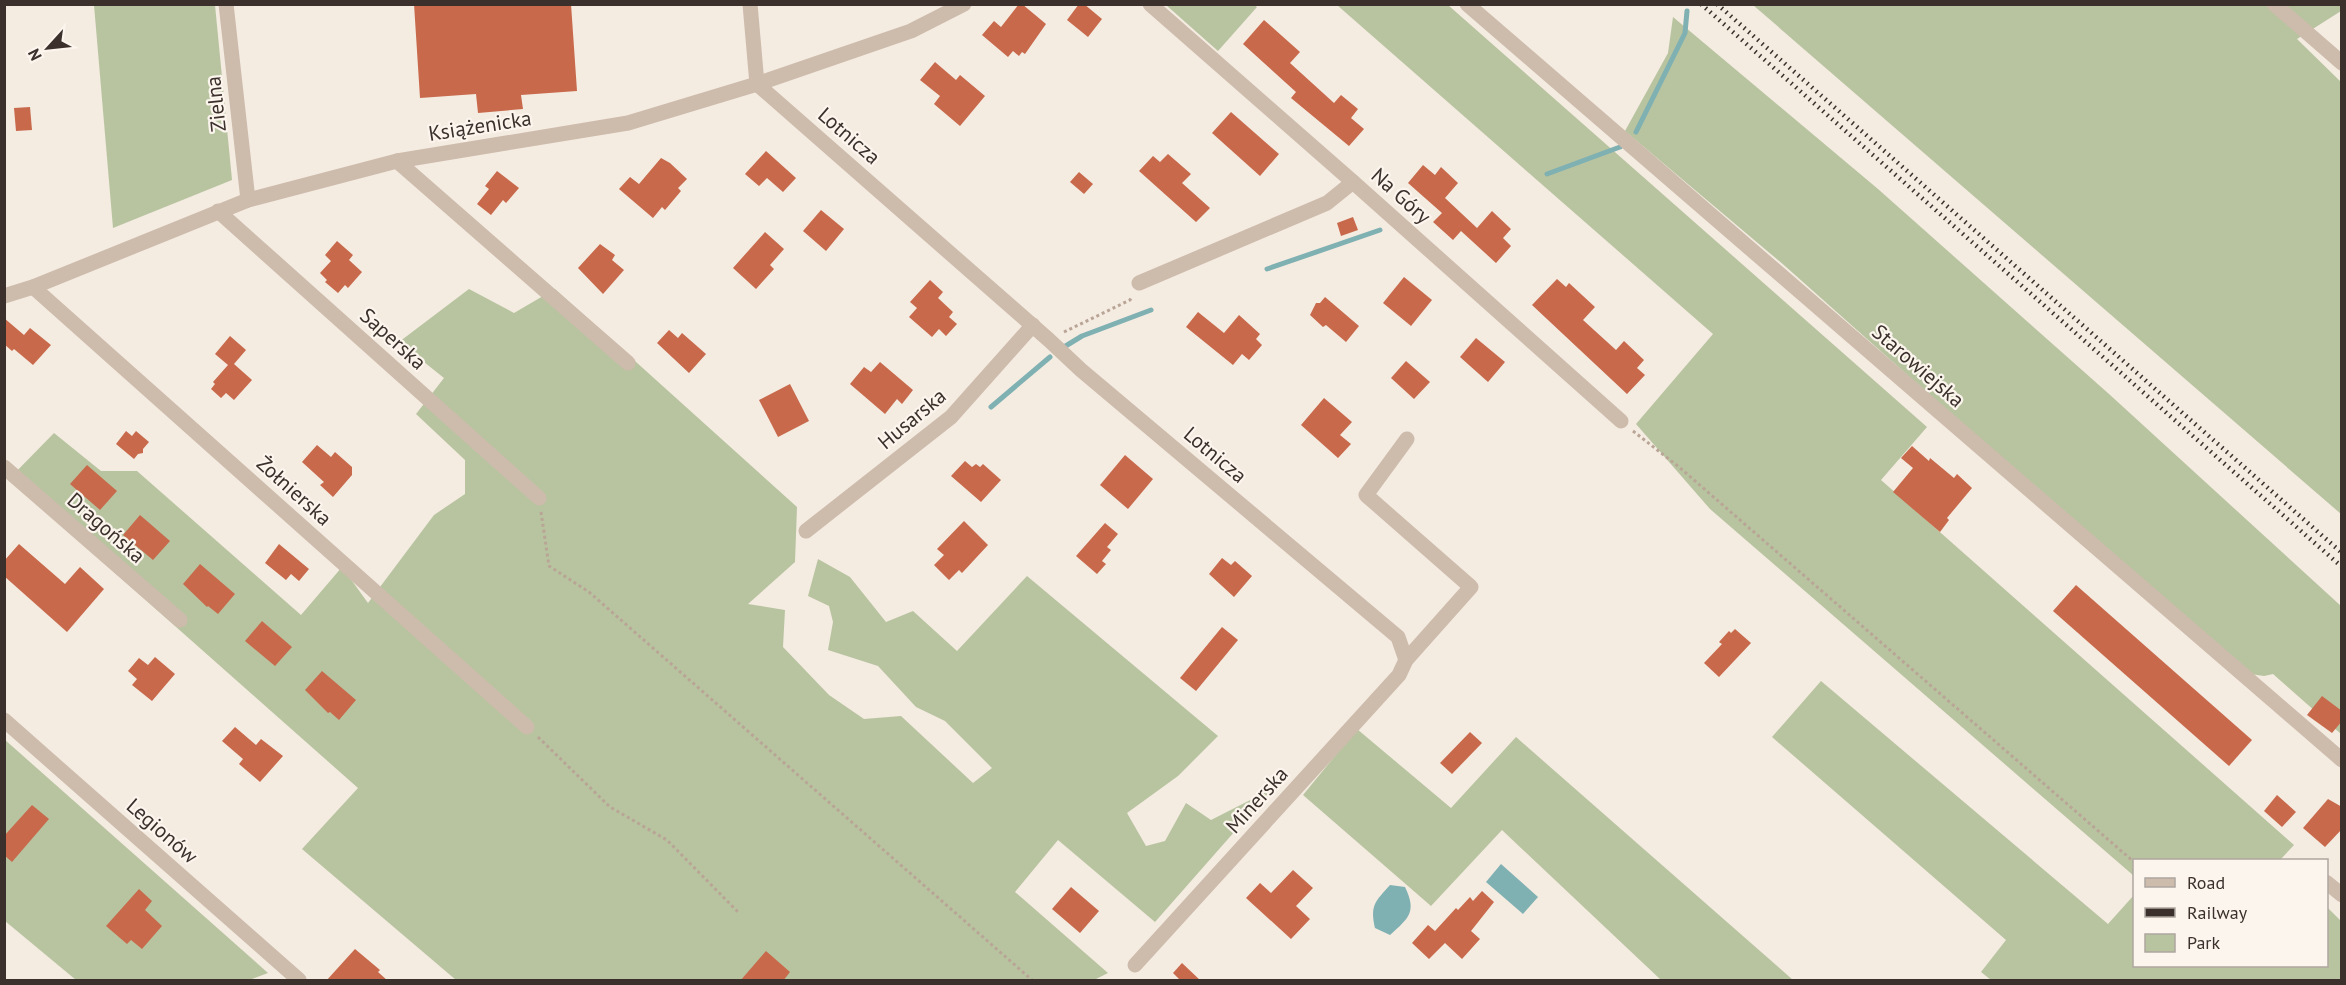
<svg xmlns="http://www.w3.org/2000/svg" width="2346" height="985" font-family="'PT Sans',sans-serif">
	<rect width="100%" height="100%" fill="#f4ebe1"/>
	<!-- green -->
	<g fill="#b8c4a0">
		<polygon points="94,5 215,5 232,180 113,228"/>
		<polygon points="1254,5 1257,7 1218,51 1166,5"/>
		<polygon points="1337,5 1448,5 1927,427 1881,480 2294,845 2280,860 2134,860 2134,876 1710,509 1636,424 1713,334"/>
		<polygon points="1753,5 2341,5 2341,11 2297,39 2341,82 2341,514"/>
		<polygon points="1673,17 1878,189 2109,394 2341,606 2341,734 2273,674 2264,676 2250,674 2031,485 1785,266 1625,131 1668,53"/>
		<polygon points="469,289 514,313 555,289 797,507 795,562 748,604 785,610 783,647 829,695 864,719 901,716 973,783 992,768 945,721 916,707 878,666 828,650 833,622 829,606 808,596 818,559 850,577 886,622 913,611 957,651 1027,576 1218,736 1178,776 1127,813 1146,846 1165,841 1186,803 1211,820 1272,789 1155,922 1058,840 1015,892 1108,973 1094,980 456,980 302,849 358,788 9,479 54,433 101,471 137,471 301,615 342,567 368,603 434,515 465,494 465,460 416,414 444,378 399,342"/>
		<polygon points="1821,681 2108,924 2134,895 2134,966 2326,966 2327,907 2341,921 2341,980 1991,980 1981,972 2006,940 1772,737"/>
		<polygon points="1357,729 1451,808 1516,737 1793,980 1661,980 1502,830 1431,906 1303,795"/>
		<polygon points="4,739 268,973 249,980 76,980 5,921"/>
	</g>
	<!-- water -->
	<g fill="#7fb0b2">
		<polygon points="1501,864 1538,897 1523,914 1486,882"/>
		<path d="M1390 885 1405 887C1417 912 1409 918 1390 935L1375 928C1370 905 1375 902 1390 885Z"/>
	</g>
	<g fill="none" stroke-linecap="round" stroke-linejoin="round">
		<!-- stream -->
		<g stroke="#7fb0b2" stroke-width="5">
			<polyline points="1636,132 1685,33 1687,11"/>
			<polyline points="1547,174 1620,147"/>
			<polyline points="1267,269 1380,230"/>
			<polyline points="1064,347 1082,336 1151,310"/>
			<polyline points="991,407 1050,357"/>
		</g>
	</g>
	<!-- building -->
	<g fill="#c8694b">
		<polygon points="414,4 571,4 577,91 521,95 523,109 478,113 476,94 420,98"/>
		<polygon points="1019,4 1022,4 1046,24 1025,54 1022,52 1019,56 1013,51 1008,57 982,35 994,21 1001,27"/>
		<polygon points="1079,4 1084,4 1102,19 1088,37 1067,20"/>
		<polygon points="1264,20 1300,52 1290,63 1334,103 1341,95 1358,109 1351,118 1364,129 1349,146 1291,98 1296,92 1243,44"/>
		<polygon points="935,62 956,80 960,75 985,96 960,126 934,104 940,96 920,80"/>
		<polygon points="30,107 32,130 16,131 14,108"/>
		<polygon points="1231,112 1279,154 1260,176 1212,133"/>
		<polygon points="766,151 796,178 783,192 767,178 759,186 745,174"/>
		<polygon points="1168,154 1191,174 1182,183 1210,208 1196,222 1139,171 1153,156 1160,162"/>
		<polygon points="661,158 670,163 687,179 678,188 681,191 665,210 662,207 653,218 619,189 630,177 639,184"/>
		<polygon points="1423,165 1435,175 1441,167 1458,183 1445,198 1477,228 1492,211 1511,229 1503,238 1511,246 1496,263 1461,231 1453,240 1433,222 1442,213 1408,183"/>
		<polygon points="497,171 519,188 506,203 503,200 491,215 477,204 489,189 485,186"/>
		<polygon points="1079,172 1093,184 1084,194 1070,182"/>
		<polygon points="821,210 844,229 826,251 803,231"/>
		<polygon points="1353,217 1358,230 1341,236 1337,223"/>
		<polygon points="765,232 784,249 770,265 774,269 756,289 733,268"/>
		<polygon points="337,241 353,255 349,260 362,272 348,288 345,285 338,293 325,282 327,280 320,273 331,261 325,255"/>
		<polygon points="600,244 615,255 612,260 624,270 603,294 578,268"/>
		<polygon points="1404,277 1432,300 1411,326 1383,303"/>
		<polygon points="1557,279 1566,287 1569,283 1595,307 1583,320 1616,350 1624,341 1644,360 1637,368 1645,375 1627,394 1532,305"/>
		<polygon points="930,280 943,292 938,298 953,312 949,317 957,324 946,336 939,329 932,337 909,317 917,308 910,302"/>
		<polygon points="1325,297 1359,326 1346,342 1326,325 1323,327 1310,315 1316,303 1320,303"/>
		<polygon points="1198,312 1224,333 1239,315 1260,334 1256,339 1262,345 1249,360 1242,354 1233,365 1186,327"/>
		<polygon points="4,318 24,335 30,328 51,345 33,365 14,349 12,351 4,344"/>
		<polygon points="669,330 678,338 682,333 706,354 689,373 657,343"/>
		<polygon points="230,336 246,350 234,364 252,380 234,400 226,393 221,398 211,389 215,384 213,382 228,365 215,354"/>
		<polygon points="1476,338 1505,362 1488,382 1460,357"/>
		<polygon points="1406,361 1430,382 1414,399 1391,378"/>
		<polygon points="880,362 913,390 902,404 897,399 885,414 850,384 864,367 871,372"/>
		<polygon points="790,384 809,421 778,437 759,400"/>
		<polygon points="1324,398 1352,422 1340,435 1351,444 1338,458 1301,425"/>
		<polygon points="126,431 132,436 136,431 149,442 143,449 143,453 138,454 134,459 116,444"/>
		<polygon points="317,445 331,457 335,452 352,467 352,475 333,497 320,485 324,482 302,462"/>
		<polygon points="1912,446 1929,461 1930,458 1954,478 1957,474 1972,488 1947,518 1949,520 1940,532 1893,492 1913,468 1901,458"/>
		<polygon points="1125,455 1153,479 1128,509 1100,485"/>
		<polygon points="965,461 972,467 976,464 980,467 983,464 1001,480 981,502 951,476"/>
		<polygon points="87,465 117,491 100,510 70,484"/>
		<polygon points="140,515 170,541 153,560 123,535"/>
		<polygon points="964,521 988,545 962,573 959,570 949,580 934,565 944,555 937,549"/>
		<polygon points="1105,523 1118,534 1107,547 1111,550 1102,561 1106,564 1097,574 1076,556"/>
		<polygon points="19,544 65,584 80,567 104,589 67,632 4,576 4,561"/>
		<polygon points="279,544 309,569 299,581 291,574 286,580 265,563"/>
		<polygon points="1222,558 1231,565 1235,561 1252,576 1234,597 1209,574"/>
		<polygon points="200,564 235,594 218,614 208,606 207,607 183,584"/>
		<polygon points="2076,585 2252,740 2229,766 2053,611"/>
		<polygon points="262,621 292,647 275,666 245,641"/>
		<polygon points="1222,627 1238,640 1196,691 1180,678"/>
		<polygon points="1735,629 1751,643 1719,677 1704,663 1722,644 1719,642 1729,631 1731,633"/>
		<polygon points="155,657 175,674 152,701 132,685 137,679 128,671 139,658 148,665"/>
		<polygon points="322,671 356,700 339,720 330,712 328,713 305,690"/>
		<polygon points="2322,696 2342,711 2342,721 2332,733 2307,715"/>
		<polygon points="235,727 256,745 261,739 283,756 260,782 239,764 243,759 222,741"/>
		<polygon points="1470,732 1482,743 1452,774 1440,763"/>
		<polygon points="2277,795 2296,812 2282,827 2264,811"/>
		<polygon points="2328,799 2342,807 2342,829 2325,847 2303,828"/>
		<polygon points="32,805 49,819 12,862 4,855 4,836"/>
		<polygon points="1293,870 1313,888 1296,906 1310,919 1291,939 1246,898 1260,883 1271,893"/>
		<polygon points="1071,887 1099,911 1080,933 1052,909"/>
		<polygon points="139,889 152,901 145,910 162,926 142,949 131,940 127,944 106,926"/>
		<polygon points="1482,891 1494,902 1471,931 1480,939 1462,959 1445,943 1429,959 1412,943 1428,925 1435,931 1456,908 1458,910 1470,897 1473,901"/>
		<polygon points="355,949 380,970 378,972 388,981 326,981"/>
		<polygon points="766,951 790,972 783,981 740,981"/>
		<polygon points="1182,963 1201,981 1181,981 1173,973"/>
	</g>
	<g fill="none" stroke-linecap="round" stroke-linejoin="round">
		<!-- path -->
		<g stroke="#b9a596" stroke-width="3" stroke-dasharray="3 3" stroke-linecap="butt">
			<polyline points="1064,332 1130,300 1132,296"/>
			<polyline points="1633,431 1679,467 2134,862"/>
			<polyline points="541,512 549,566 589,592 1032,980"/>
			<polyline points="538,737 610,807 667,840 738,912"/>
		</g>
		<!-- minor -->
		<g stroke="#cdbbac" stroke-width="15">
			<polyline points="226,4 248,200"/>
			<polyline points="750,4 757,84 1049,340 1081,370 1398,637 1406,660"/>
			<polyline points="1150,4 1353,182 1621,421"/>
			<polyline points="1467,4 2342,760"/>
			<polyline points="2274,4 2342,63"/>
			<polyline points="397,161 628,363"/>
			<polyline points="218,211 539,498"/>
			<polyline points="1139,283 1327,203 1353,182"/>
			<polyline points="33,287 527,727"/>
			<polyline points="4,296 33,287 248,200 397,161 628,123 757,84 911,31 964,4"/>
			<polyline points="4,467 180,620"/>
			<polyline points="806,531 951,417 1033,325"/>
			<polyline points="4,720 299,980"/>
			<polyline points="2326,882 2342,895"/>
			<polyline points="1135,965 1399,675 1406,660 1471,587 1366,495 1407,439"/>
		</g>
		<!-- rail -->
		<g stroke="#3b302b" stroke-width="4.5" stroke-dasharray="1.5 4.5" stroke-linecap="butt">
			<polyline points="1701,4 2342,567"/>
			<polyline points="1717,4 2342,553"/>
		</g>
	</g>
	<g text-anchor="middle" stroke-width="4.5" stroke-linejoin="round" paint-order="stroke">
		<!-- street labels -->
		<g font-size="21" fill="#3b302b" stroke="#fbf5ee">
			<text transform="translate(216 104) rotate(-96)" y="7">Zielna</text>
			<text transform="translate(480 126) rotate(-9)" y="7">Książenicka</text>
			<text transform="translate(849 136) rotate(41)" y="7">Lotnicza</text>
			<text transform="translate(1401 196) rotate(42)" y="7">Na Góry</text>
			<text transform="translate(393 339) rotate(42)" y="7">Saperska</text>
			<text transform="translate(1918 366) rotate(41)" y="7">Starowiejska</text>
			<text transform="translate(912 419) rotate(-40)" y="7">Husarska</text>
			<text transform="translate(1215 455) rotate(40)" y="7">Lotnicza</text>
			<text transform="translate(294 491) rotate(42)" y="7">Żołnierska</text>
			<text transform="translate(106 528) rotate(41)" y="7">Dragońska</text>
			<text transform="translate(1257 800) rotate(-48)" y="7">Minerska</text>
			<text transform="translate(162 831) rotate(41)" y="7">Legionów</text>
		</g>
	</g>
	<!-- border -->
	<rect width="2346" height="985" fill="none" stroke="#3b302b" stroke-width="12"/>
	<!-- legend -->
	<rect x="2133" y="859" width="195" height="108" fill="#fbf5ee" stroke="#aea6a0" stroke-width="1.5"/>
	<rect x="2145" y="878" width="30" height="9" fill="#cdbbac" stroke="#aea6a0" stroke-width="1.5"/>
	<text x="2187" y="889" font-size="18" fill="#3b302b">Road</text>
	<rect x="2145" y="908" width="30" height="9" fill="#3b302b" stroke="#aea6a0" stroke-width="1.5"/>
	<text x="2187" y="919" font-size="18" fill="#3b302b">Railway</text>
	<rect x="2145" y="934" width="30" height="18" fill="#b8c4a0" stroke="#aea6a0" stroke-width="1.5"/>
	<text x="2187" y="949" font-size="18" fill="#3b302b">Park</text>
	<!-- north arrow -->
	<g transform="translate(48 48) rotate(243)" stroke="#fbf5ee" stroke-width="4.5" paint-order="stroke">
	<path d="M0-4.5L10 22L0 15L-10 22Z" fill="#3b302b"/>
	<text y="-9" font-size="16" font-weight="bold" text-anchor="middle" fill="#3b302b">N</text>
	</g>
</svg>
